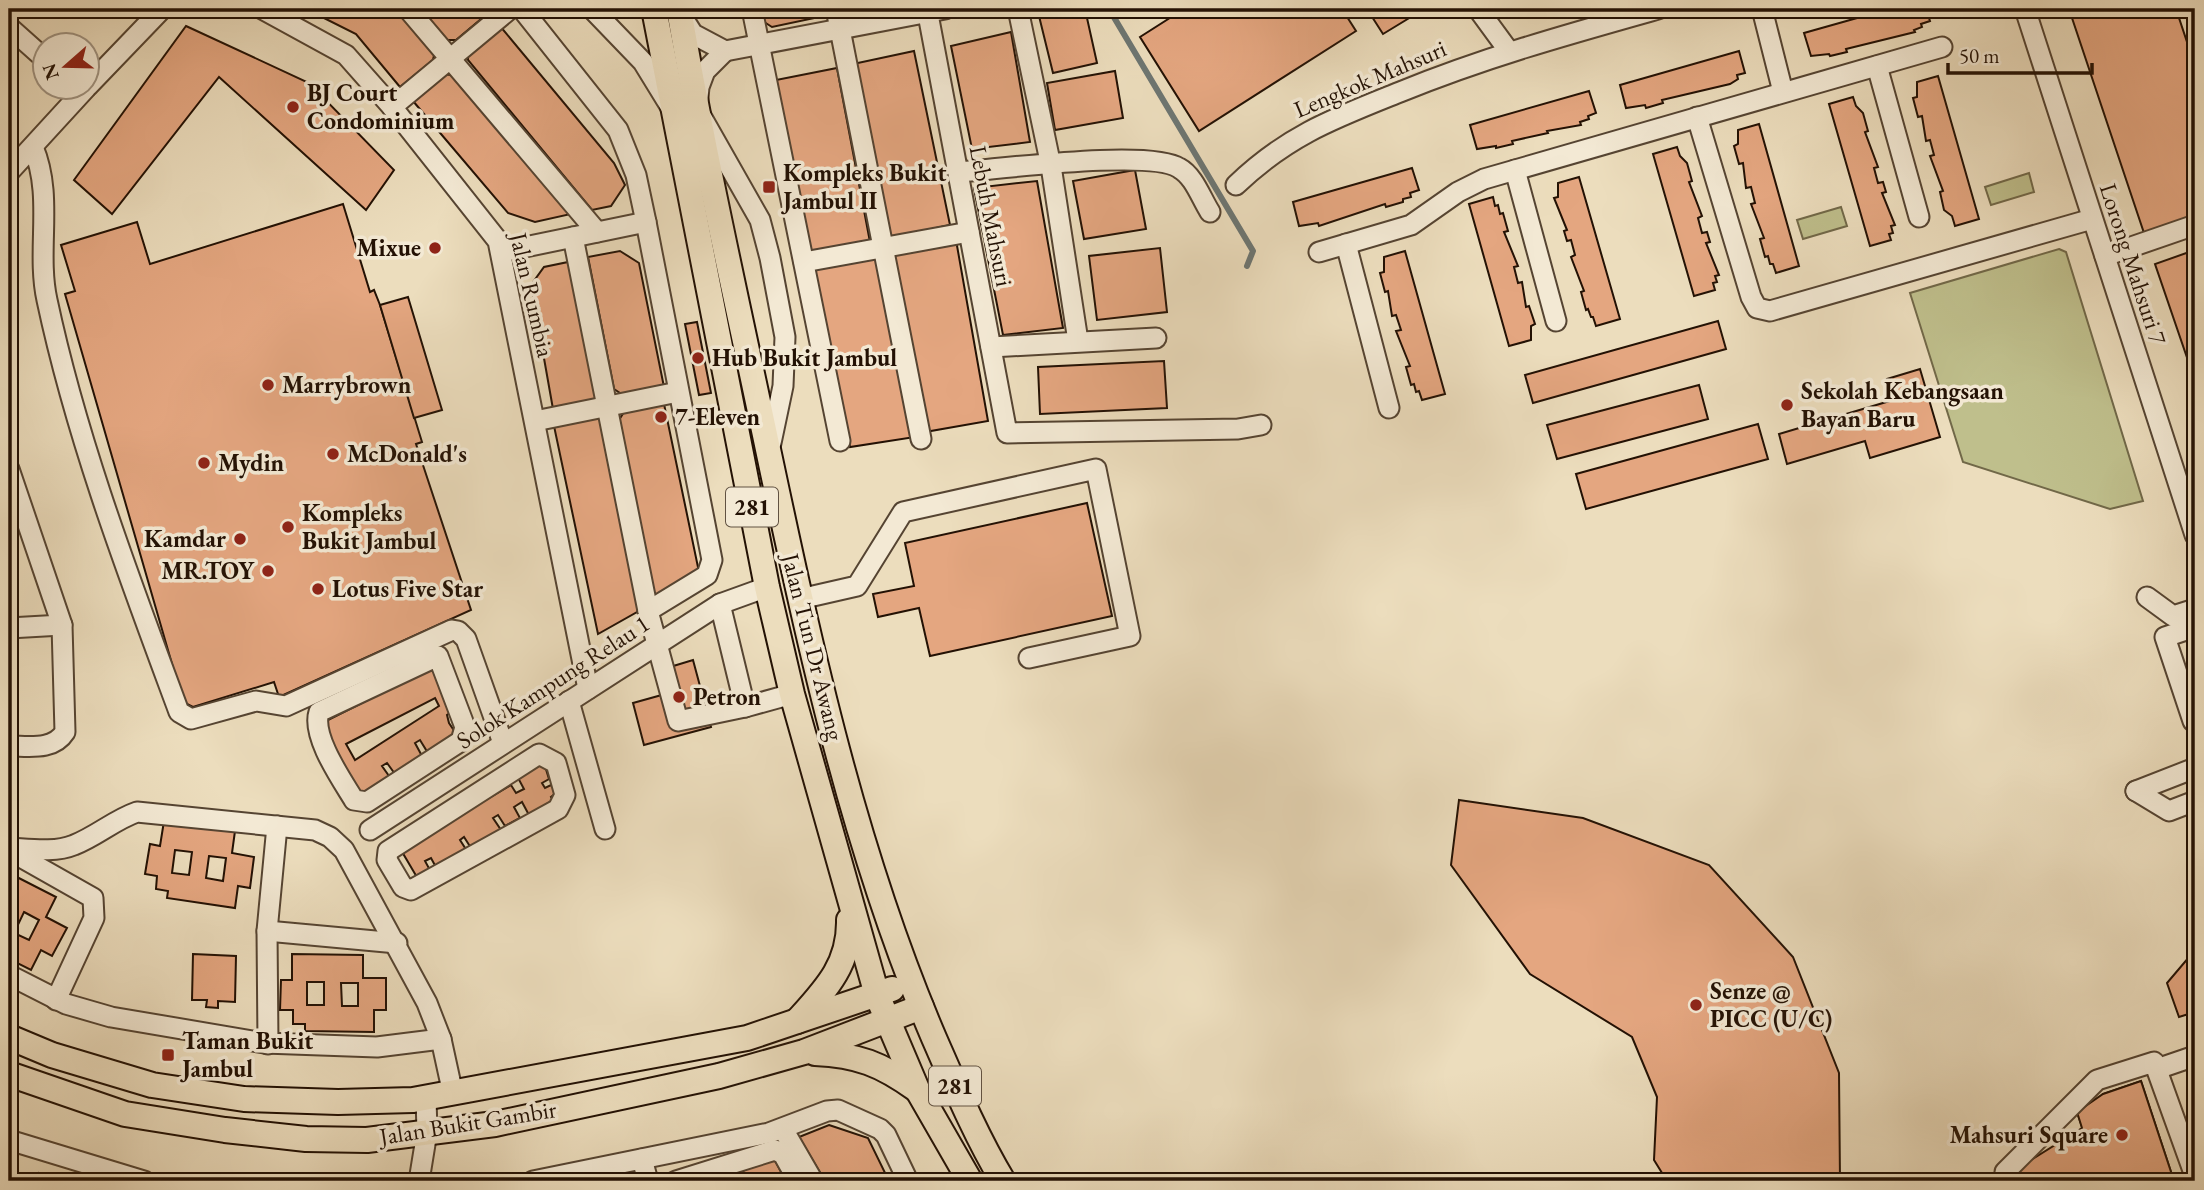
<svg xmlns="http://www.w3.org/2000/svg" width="2204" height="1190" font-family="'EB Garamond',serif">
	<rect width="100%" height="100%" fill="#ecddbd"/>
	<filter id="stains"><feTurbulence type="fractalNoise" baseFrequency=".00286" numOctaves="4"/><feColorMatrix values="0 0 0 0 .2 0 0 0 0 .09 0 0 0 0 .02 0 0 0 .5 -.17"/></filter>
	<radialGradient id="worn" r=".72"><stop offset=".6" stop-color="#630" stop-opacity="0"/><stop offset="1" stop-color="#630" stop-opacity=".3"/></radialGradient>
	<!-- green -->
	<g fill="#bfbf8c" stroke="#716848" stroke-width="2">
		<polygon points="2029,173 2034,192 1991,205 1985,187"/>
		<polygon points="1841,207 1847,226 1803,239 1797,220"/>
		<polygon points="2059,249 2066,252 2143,501 2110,509 1963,462 1910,293"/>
	</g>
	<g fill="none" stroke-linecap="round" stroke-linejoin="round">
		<!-- stream -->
		<polyline stroke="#6d7672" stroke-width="6" points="1109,9 1253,251 1247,266"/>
	</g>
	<!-- building -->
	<g fill="#e4a680" stroke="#231104" stroke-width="2" fill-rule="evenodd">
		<polygon points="306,9 399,9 435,51 433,60 400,87 356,34"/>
		<polygon points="421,9 483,9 487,14 456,40 447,40"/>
		<polygon points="759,9 823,9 824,16 772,27 761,20"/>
		<polygon points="1072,9 1085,9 1097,63 1053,73 1039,16"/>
		<polygon points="1184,9 1342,9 1356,31 1199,131 1140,37"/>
		<polygon points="1367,9 1424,9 1383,34"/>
		<polygon points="1889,9 1926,9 1930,21 1921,24 1922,27 1914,30 1915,32 1846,49 1847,52 1830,56 1829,54 1811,56 1804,33"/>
		<polygon points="2069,9 2176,9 2195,66 2195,220 2145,236"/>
		<polygon points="186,26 309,83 394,170 366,210 219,77 112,214 74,180"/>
		<polygon points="500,26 614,163 625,185 611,206 592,210 468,60 468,53"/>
		<polygon points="1011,32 1030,142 972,149 951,46"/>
		<polygon points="914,51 950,225 885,239 853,64"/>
		<polygon points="1739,51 1745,73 1737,75 1738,79 1730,84 1662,100 1663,103 1646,108 1645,105 1626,108 1620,85"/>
		<polygon points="837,68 870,242 804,255 771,81"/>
		<polygon points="1115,71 1123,118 1055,130 1047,83"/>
		<polygon points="445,74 456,76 571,214 535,222 508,213 413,101"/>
		<polygon points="1938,76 1979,219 1955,226 1952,216 1944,210 1940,192 1943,191 1930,156 1934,155 1930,140 1926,141 1922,116 1918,117 1913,98 1917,97 1917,82"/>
		<polygon points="1589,91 1596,113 1588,116 1589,119 1580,122 1581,125 1547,131 1548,133 1512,141 1513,144 1496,148 1496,146 1477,149 1470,125"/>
		<polygon points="1853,97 1856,106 1863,113 1868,131 1865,132 1878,167 1874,168 1878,183 1883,182 1886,192 1882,193 1895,225 1891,226 1893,233 1889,234 1891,240 1870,246 1829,104"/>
		<polygon points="1759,124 1799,266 1776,273 1773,264 1770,264 1768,256 1765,257 1760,239 1764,238 1751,204 1755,203 1751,187 1746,188 1743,163 1739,164 1734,146 1738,144 1738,130"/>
		<polygon points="1677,147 1680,156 1687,163 1692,181 1689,182 1702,216 1698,218 1702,233 1707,232 1710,242 1706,243 1719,275 1715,276 1717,282 1713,283 1715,290 1694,296 1653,154"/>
		<polygon points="1412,168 1419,190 1410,193 1411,197 1403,199 1403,202 1386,207 1385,204 1319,226 1318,223 1299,226 1293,202"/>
		<polygon points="1135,170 1146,229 1084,239 1073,181"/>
		<polygon points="1579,177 1620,319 1596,326 1593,317 1591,317 1588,309 1586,310 1581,292 1584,291 1571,257 1575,255 1571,240 1567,241 1564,231 1567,230 1554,198 1558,197 1558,183"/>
		<polygon points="1037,181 1063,328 1003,335 974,188"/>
		<polygon points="1493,197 1495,206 1498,205 1500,214 1503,213 1508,231 1504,232 1518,266 1514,267 1518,283 1522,282 1526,307 1529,306 1535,324 1531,326 1531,340 1509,346 1469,204"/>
		<polygon points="343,204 370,292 374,290 380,305 422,442 416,444 471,610 279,697 274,682 193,707 183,702 65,294 75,291 61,245 137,222 150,264"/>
		<polygon points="956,240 988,421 925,432 890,255"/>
		<polygon points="1160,248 1167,312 1097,320 1089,256"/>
		<polygon points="2195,250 2195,381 2155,264"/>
		<polygon points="620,251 639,263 664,387 623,395 614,389 588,257"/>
		<polygon points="1405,251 1445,394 1422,400 1419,391 1416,392 1414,384 1411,385 1406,367 1410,366 1396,331 1401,330 1396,315 1392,316 1388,291 1385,292 1380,273 1384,272 1384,257"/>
		<polygon points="876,256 915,437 850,447 808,269"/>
		<polygon points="573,261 599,393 593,402 553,409 531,285 544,267"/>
		<polygon points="408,297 442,410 414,418 380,305"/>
		<polygon points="1718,321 1726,349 1533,403 1525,375"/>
		<polygon points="697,322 711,393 699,395 685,324"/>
		<polygon points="1164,361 1167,408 1040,414 1038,367"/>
		<polygon points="1920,369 1940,437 1870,458 1865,441 1787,464 1779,434 1893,400 1887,379"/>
		<polygon points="1699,385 1708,419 1557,459 1547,425"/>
		<polygon points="664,404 699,572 655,599 619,420 624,412"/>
		<polygon points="596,417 604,422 640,607 637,612 598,634 554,426"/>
		<polygon points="1758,424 1768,459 1586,509 1576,474"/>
		<polygon points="1087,503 1112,616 930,656 919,608 878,617 873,594 914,586 905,543"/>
		<polygon points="693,660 711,727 644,745 633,703 676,691 670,667"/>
		<path d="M435 666 453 711 447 715 449 723 457 735 428 753 420 740 415 743 422 756 395 774 387 763 382 766 389 776 362 795 334 750 322 723ZM435 698 439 706 355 760 346 744Z"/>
		<polygon points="544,763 549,779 542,783 545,788 551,785 556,793 551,797 553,800 529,815 522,802 514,807 520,818 505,826 498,815 493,818 501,830 471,848 464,837 460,840 467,851 437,869 431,858 425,861 431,872 418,879 401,850 511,785 516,793 524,789 517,776"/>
		<polygon points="1459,800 1583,818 1709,865 1793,957 1839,1073 1840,1181 1667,1181 1654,1160 1657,1097 1632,1037 1530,974 1451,865"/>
		<path d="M164 821 235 831 232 853 254 857 250 888 238 886 235 908 167 898 168 891 156 889 157 876 145 874 150 844 160 846ZM175 850 192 852 189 875 172 873ZM209 856 226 858 223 881 206 878Z"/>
		<path d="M9 873 56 897 46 917 67 928 52 956 41 950 31 970 9 959ZM24 912 39 920 29 940 14 933Z"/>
		<polygon points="2195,950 2195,1012 2179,1017 2167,983"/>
		<polygon points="193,954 236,956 235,1002 218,1001 218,1008 206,1007 207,1000 192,1000"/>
		<path d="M292 954 363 955V978H386V1010H374V1032L305 1031V1024H293V1010H280L281 980H292ZM307 982H324V1005H307ZM341 983H358V1006H342Z"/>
		<polygon points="2141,1081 2174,1181 2080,1181 2069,1149 2087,1142 2077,1112 2106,1103 2103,1094"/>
		<polygon points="2141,1081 2174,1181 2015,1181 2012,1172 2082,1128 2077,1112 2103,1094"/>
		<polygon points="829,1125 868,1138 889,1181 825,1181 799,1137"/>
		<polygon points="772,1155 786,1181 738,1179 725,1181"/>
		<polygon points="39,1173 68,1181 37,1181"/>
	</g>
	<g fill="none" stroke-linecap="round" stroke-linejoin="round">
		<!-- minor casing -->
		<g stroke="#554432" stroke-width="23">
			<g id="minor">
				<polyline points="262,9 346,55 392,107 498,241 588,689"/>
				<polyline points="408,9 597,232"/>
				<polyline points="522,9 618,130 636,175 646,222 712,560 707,575 648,611 678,721 745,707"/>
				<polyline points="592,9 643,62 670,106"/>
				<polyline points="752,9 840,441"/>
				<polyline points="836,9 921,439"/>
				<polyline points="927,9 1007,433 1238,429 1261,425"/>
				<polyline points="1018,9 1051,166 1078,341"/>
				<polyline points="1478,9 1508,50"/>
				<polyline points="1762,9 1783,92"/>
				<polyline points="2025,9 2195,535"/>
				<polyline points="681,15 693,34 725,51 945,9"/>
				<polyline points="9,27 46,60"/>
				<polyline points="725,51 705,71 699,87 697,109 760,220 770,258 785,337 783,386 771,443"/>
				<polyline points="1877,66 1919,217"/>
				<polyline points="88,86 162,9"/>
				<polyline points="392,107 510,9"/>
				<polyline points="1697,117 1751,297 1757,308 1770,311 2092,219"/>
				<path d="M33 147C54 196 36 250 47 300 77 441 129 577 179 712L191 719 256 701 286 706 452 630 458 631 466 639 503 743"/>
				<polyline points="1515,170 1556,321"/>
				<polyline points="9,172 86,88"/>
				<path d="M958 172C1001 169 1150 149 1179 168 1194 176 1201 198 1210 212"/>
				<path d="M1236 185C1288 135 1335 118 1400 92 1486 57 1569 34 1658 9"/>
				<polyline points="573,237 648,611"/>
				<polyline points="1346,244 1389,408"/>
				<polyline points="501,252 646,222"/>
				<polyline points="1319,252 1411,225 1458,192 1484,179 1942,47"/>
				<polyline points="2105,256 2195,225"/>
				<polyline points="804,262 969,232"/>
				<polyline points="991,347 1156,338"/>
				<polyline points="535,421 678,392"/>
				<path d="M9 469 62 625 65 732C53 751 29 746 9 746"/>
				<polyline points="2147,597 2173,616 2195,609"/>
				<polyline points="800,599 857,586 903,512 1096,469 1130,636 1029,658"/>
				<polyline points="720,604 745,707 792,694"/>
				<polyline points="9,628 62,625"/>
				<path d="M438 656 465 727 461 741 367 802 354 800C342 780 311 736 319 712Z"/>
				<polyline points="569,701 605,829"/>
				<polyline points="2193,721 2165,637 2195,627"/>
				<polygon points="539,754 556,763 565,795 558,809 411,890 403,887 387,860 388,851"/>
				<polyline points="2136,791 2169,811 2195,801"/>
				<polyline points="2136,791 2195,768"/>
				<polyline points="370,830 720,604 767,587"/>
				<path d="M9 848C29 849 55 853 74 845 97 836 114 820 137 812L315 830 330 837 344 850 427 1003 441 1039 453 1094"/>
				<polyline points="10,851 93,898 94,918 56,1000"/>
				<polyline points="267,931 397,943"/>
				<polyline points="9,975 66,1004 111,1017 264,1043 377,1047 441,1039"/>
				<polyline points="268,1044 267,931 277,826"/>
				<polyline points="2157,1069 2195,1056"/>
				<polyline points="783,1129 813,1181"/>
				<polyline points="9,1140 144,1181"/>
				<polyline points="642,1159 648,1181"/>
				<polyline points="419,1181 427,1132 426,1098"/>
				<polyline points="533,1181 769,1133 827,1111 838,1110 880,1129 886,1135 908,1181"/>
				<polyline points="676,1181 775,1150 783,1154 798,1181"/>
				<polyline points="2006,1181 2005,1172 2097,1080 2154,1062 2195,1176"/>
			</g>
		</g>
		<!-- major casing -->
		<g stroke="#231104" stroke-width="28">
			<g id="major">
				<polyline points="654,9 767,587 792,694 877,995 917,1089 970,1181"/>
				<path d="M679 9C704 158 738 306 769 454 811 652 854 851 934 1038 955 1086 976 1136 1003 1181"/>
				<path d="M797 1021C825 990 850 965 849 920"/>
				<polyline points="9,1037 52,1055 152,1085 244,1099 338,1102 413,1100 747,1038 892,989"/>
				<path d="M815 1053C858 1055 881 1064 916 1089"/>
				<polyline points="9,1074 125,1114 225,1130 306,1139 367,1140 495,1124 719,1076 804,1052 921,1007"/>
			</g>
		</g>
		<!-- minor -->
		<use href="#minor" stroke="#f3e9d4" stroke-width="19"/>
		<!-- major -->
		<use href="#major" stroke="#ecddbd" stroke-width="24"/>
	</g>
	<!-- markers -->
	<g fill="#8f2418" stroke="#f3e9d4" stroke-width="2.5">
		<circle cx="293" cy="107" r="7"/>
		<rect x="762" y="180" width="14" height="14" rx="3.5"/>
		<circle cx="435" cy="248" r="7"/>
		<circle cx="698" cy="358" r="7"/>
		<circle cx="268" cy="385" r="7"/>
		<circle cx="1787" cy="405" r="7"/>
		<circle cx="661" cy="417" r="7"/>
		<circle cx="333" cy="454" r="7"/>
		<circle cx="204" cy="463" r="7"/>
		<circle cx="288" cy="527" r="7"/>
		<circle cx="240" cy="539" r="7"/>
		<circle cx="268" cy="571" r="7"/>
		<circle cx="318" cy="589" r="7"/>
		<circle cx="679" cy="697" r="7"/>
		<circle cx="1696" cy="1005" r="7"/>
		<rect x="161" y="1048" width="14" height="14" rx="3.5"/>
		<circle cx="2122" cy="1135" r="7"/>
	</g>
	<g text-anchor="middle" stroke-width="7" stroke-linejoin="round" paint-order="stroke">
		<!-- shield labels -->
		<g fill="#f3e9d4" stroke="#615242" stroke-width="2">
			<rect x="726" y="487.5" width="52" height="39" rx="5"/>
			<rect x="929" y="1066.5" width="52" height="39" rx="5"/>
		</g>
		<g font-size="23" font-weight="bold" fill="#231104">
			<text x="752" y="515">281</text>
			<text x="955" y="1094">281</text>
		</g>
		<!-- street labels -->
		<g font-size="24" fill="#231104" stroke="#f3e9d4">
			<text transform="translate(1370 79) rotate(-23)" y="8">Lengkok Mahsuri</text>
			<text transform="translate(991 216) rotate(79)" y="8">Lebuh Mahsuri</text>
			<text transform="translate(2133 264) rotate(72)" y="8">Lorong Mahsuri 7</text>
			<text transform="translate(532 295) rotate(77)" y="8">Jalan Rumbia</text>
			<text transform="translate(813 647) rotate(76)" y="8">Jalan Tun Dr Awang</text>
			<text transform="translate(553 682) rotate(-33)" y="8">Solok Kampung Relau 1</text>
			<text transform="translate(468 1123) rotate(-9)" y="8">Jalan Bukit Gambir</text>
		</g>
		<!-- poi labels -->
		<g font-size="24" font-weight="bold" fill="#231104" stroke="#f3e9d4" text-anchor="start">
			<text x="307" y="101">BJ Court<tspan x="307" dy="28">Condominium</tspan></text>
			<text x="783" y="181">Kompleks Bukit<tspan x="783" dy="28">Jambul II</tspan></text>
			<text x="421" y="256" text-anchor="end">Mixue</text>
			<text x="712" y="366">Hub Bukit Jambul</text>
			<text x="282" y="393">Marrybrown</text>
			<text x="1801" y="399">Sekolah Kebangsaan<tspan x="1801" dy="28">Bayan Baru</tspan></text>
			<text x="675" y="425">7-Eleven</text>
			<text x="347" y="462">McDonald's</text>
			<text x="218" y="471">Mydin</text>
			<text x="302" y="521">Kompleks<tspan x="302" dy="28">Bukit Jambul</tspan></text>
			<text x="226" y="547" text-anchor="end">Kamdar</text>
			<text x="254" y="579" text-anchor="end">MR.TOY</text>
			<text x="332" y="597">Lotus Five Star</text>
			<text x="693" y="705">Petron</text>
			<text x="1710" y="999">Senze @<tspan x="1710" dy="28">PICC (U/C)</tspan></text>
			<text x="182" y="1049">Taman Bukit<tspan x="182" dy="28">Jambul</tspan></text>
			<text x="2108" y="1143" text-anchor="end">Mahsuri Square</text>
		</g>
	</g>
	<!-- margin -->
	<rect width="2204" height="1190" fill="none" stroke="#ecddbd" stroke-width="35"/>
	<rect x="10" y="10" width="2183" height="1169" fill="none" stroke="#231104" stroke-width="3.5"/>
	<rect x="18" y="18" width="2169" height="1155" fill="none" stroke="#231104" stroke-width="2"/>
	<!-- north arrow -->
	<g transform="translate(66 66) rotate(250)"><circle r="33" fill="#f3e9d4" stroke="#a09381" stroke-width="2"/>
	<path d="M0-5L12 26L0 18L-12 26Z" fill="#8f2418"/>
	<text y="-10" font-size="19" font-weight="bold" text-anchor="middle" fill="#231104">N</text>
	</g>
	<!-- scale -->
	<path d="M1948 63v10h144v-10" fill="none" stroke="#231104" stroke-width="3.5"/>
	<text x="1959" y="63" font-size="21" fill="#231104" stroke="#f3e9d4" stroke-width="5" paint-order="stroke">50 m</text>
	<rect width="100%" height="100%" filter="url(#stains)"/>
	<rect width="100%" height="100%" fill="url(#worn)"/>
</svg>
